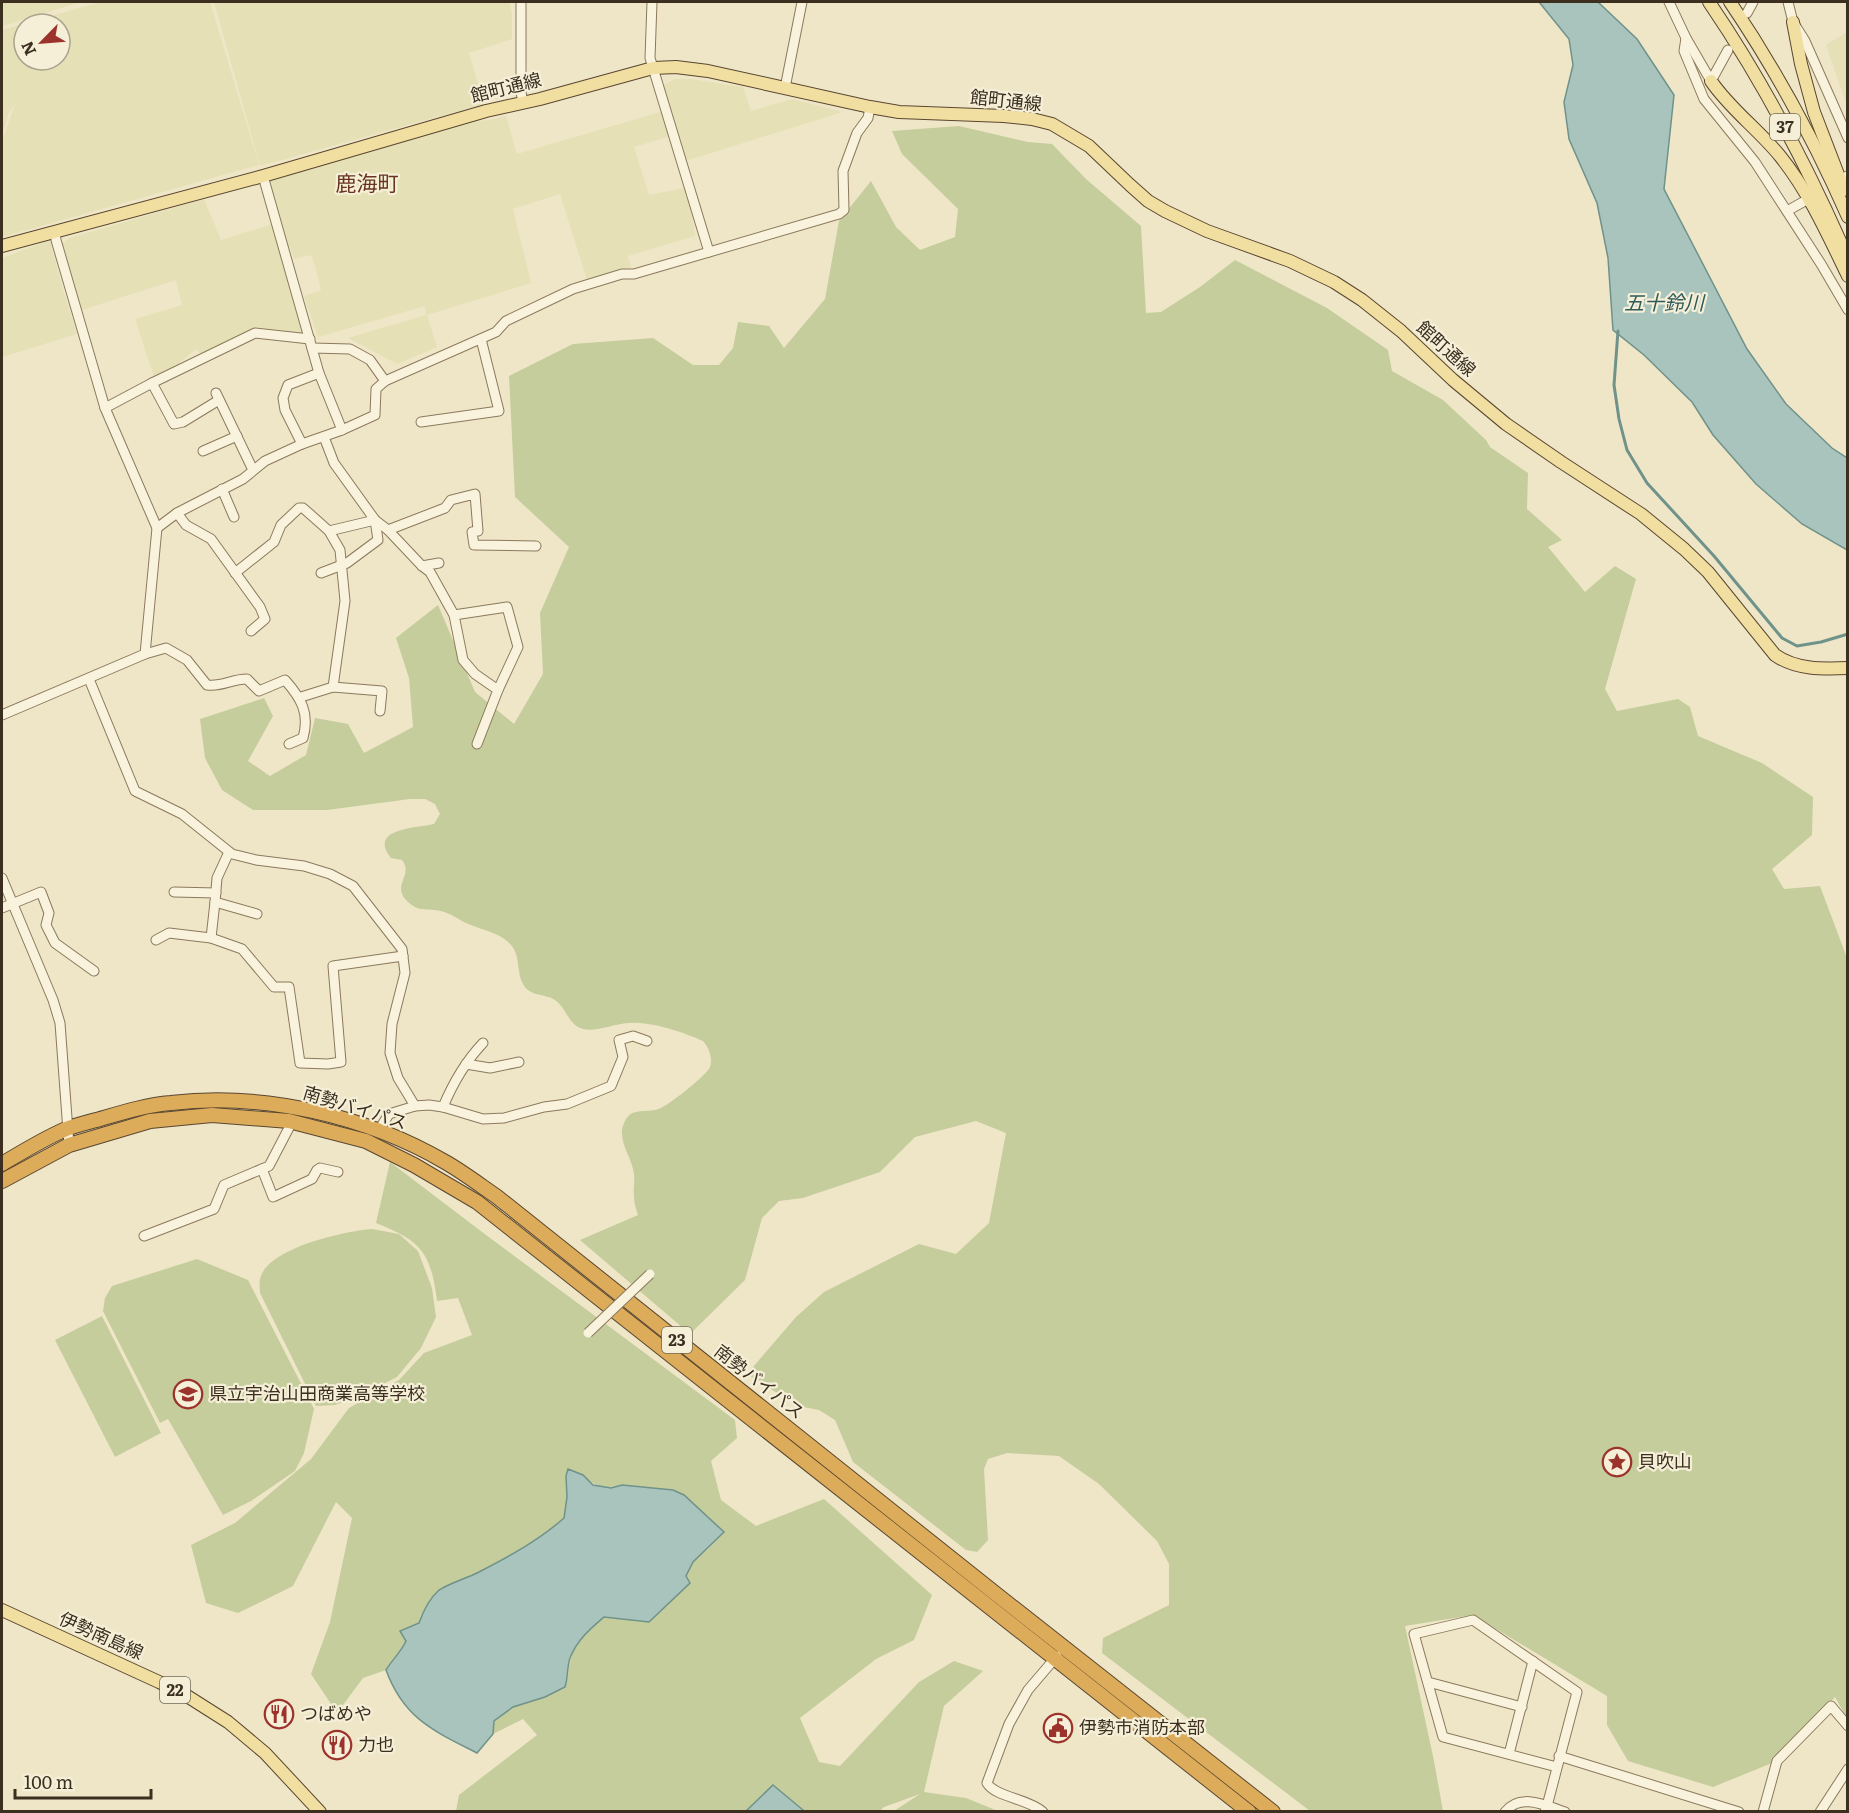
<svg xmlns="http://www.w3.org/2000/svg" width="1849" height="1813" font-family="Literata,'Noto Sans JP',serif">
	<rect width="100%" height="100%" fill="#efe6c8"/>
	<!-- farmland -->
	<g fill="#e5e0b5" fill-rule="evenodd">
		<polygon points="2,2 81,2 2,26"/>
		<path d="M100 2H210L259 165 2 237V141L15 104 9 113 2 136V30ZM24 24H60V60H24Z"/>
		<polygon points="214,2 509,2 512,13 512,39 469,53 484,104 260,166"/>
		<polygon points="1847,32 1847,106 1826,45"/>
		<polygon points="675,79 691,79 743,87 751,111 792,99 843,112 682,162 674,135 634,147 649,195 689,187 695,236 628,256 631,267 587,280 560,194 513,209 531,283 427,315 437,347 397,364 348,338 426,315 425,306 318,337 304,296 321,290 315,266 311,255 294,259 290,246 284,248 305,337 257,327 202,355 196,349 174,367 155,380 135,319 182,305 176,280 82,310 66,258 59,246 69,238 204,199 221,240 276,223 265,182 469,122 489,120 506,116 517,154 667,110 661,86"/>
		<polygon points="50,240 62,286 77,334 2,357 2,258"/>
	</g>
	<!-- green -->
	<g fill="#c4cd9b">
		<path d="M959 126 1028 142 1052 144 1086 179 1141 226 1146 313 1161 312 1200 287 1235 260 1327 308 1388 350 1392 371 1443 400 1486 440 1490 447 1528 473 1527 509 1562 540 1548 547 1585 592 1615 566 1636 579 1605 689 1617 711 1678 699 1690 707 1698 736 1762 763 1813 797 1812 835 1772 869 1784 889 1820 886 1847 958V1718L1835 1697 1777 1761 1713 1787 1628 1761 1607 1725V1696L1473 1615 1405 1626 1434 1761 1443 1811H1310L1102 1653 1103 1638 1169 1605V1564L1157 1541 1099 1484 1059 1456 1007 1453 988 1459 984 1469 988 1540 977 1552 966 1550 853 1462 835 1420 819 1410 798 1406 747 1374 796 1317 824 1292 919 1244 956 1254 989 1223 1006 1133 976 1121 915 1137 880 1172 803 1198 779 1201 762 1218 745 1280 690 1334 580 1240 638 1215C636 1209 634 1203 634 1197 633 1189 635 1181 634 1174 632 1156 615 1139 625 1121 632 1106 648 1114 661 1108 671 1103 706 1076 710 1067 713 1058 709 1048 703 1041 683 1032 650 1021 628 1023 613 1024 597 1032 583 1029 568 1025 566 1007 555 1000 544 993 530 997 523 984 516 971 521 957 511 945 500 932 481 930 466 923 458 919 450 913 441 911 427 908 419 913 407 901 391 885 414 875 402 860L391 858C367 828 418 828 434 824L440 814 435 804 425 799H410L327 810H253L222 790 205 758 200 719 264 698 273 716 248 761 270 776 306 755 315 718 348 724 364 753 413 727 409 678 396 638 438 605 475 692 514 724 543 674 540 613 569 547 515 497 509 376 573 344 653 338 693 365H719L733 348 738 322 769 326 784 348 825 299 839 221 871 181 896 227 920 250 955 237 958 209 902 154 892 131Z"/>
		<path d="M390 1162 486 1235 735 1420 737 1438 711 1461 721 1500 756 1526 824 1499 932 1595 914 1640 876 1659 800 1718 819 1762 840 1766 919 1682 954 1661 983 1671 944 1706 924 1792 966 1798 998 1811H894L920 1794 884 1807 880 1811H803V1810L753 1806 746 1811H456L459 1795 537 1735 523 1719 493 1734 494 1721 513 1707 545 1697 568 1677C571 1645 580 1637 604 1617L649 1622 686 1576 693 1562 708 1549 724 1532 622 1485C605 1489 596 1488 583 1475L566 1476 567 1497 564 1518C536 1543 503 1560 469 1577 462 1580 454 1582 447 1586 435 1592 423 1611 419 1623L400 1631 406 1641C401 1652 392 1659 386 1670L363 1678 337 1713 311 1674 330 1622 352 1518 336 1502 293 1586 238 1613 206 1603 191 1545 235 1523 311 1459 349 1408 399 1380 424 1353 472 1335 458 1298 437 1301C431 1252 421 1241 376 1223Z"/>
		<path d="M372 1229 399 1234 418 1251 432 1288 436 1317 421 1348 397 1377 362 1395 335 1405 316 1406 260 1293C260 1289 259 1283 260 1279 267 1248 345 1231 372 1229Z"/>
		<polygon points="197,1259 248,1280 314,1409 304,1453 295,1471 251,1501 223,1515 168,1419 160,1423 103,1311 105,1298 112,1286"/>
		<polygon points="102,1316 161,1433 115,1457 55,1340"/>
	</g>
	<!-- water -->
	<g fill="#a9c3bd" stroke="#6f928b" stroke-width="1.5">
		<polygon points="1539,2 1598,2 1637,39 1674,95 1664,189 1747,349 1786,404 1832,448 1847,458 1847,550 1802,524 1756,484 1713,435 1692,402 1644,355 1613,330 1608,258 1597,203 1569,139 1564,102 1573,65 1569,39"/>
		<path d="M568 1469 583 1475 593 1485 611 1488 622 1485 673 1490 684 1495 724 1532 693 1562 686 1576 690 1583 649 1622 604 1617C590 1629 577 1640 570 1658 567 1667 568 1678 565 1687L545 1697 513 1707 494 1721 493 1734 477 1753C434 1731 404 1719 386 1670 392 1660 401 1652 406 1641L400 1631 419 1623C423 1612 429 1599 438 1591 445 1585 467 1578 477 1573 508 1557 538 1541 564 1518L567 1497 566 1476Z"/>
		<polygon points="773,1785 803,1810 803,1811 746,1811"/>
	</g>
	<g fill="none" stroke-linecap="round" stroke-linejoin="round">
		<!-- stream -->
		<polyline stroke="#6f928b" stroke-width="3" points="1618,331 1614,385 1619,419 1627,450 1647,483 1714,556 1782,638 1797,646 1821,642 1848,634"/>
		<!-- minor casing -->
		<g stroke="#8b795d" stroke-width="11">
			<g id="minor">
				<polyline points="521,2 521,92 523,103"/>
				<polyline points="652,2 650,58 709,252"/>
				<polyline points="1669,2 1686,38 1711,81"/>
				<polyline points="1788,2 1793,22 1805,41 1848,138"/>
				<polyline points="1747,13 1753,2"/>
				<polyline points="1686,38 1684,51 1704,99 1755,162 1821,264 1848,310"/>
				<polyline points="1711,81 1728,50"/>
				<polyline points="785,88 802,2"/>
				<polyline points="263,176 319,373 342,430"/>
				<polyline points="1847,176 1848,176"/>
				<polyline points="1787,211 1803,202"/>
				<polyline points="312,348 350,349 370,360 385,381"/>
				<polyline points="152,383 255,333 310,339"/>
				<polyline points="216,393 253,470"/>
				<polyline points="105,408 152,383 174,424 183,422 219,400"/>
				<polyline points="421,422 499,411 481,339"/>
				<polyline points="324,437 334,463 375,520 388,530 422,566 439,563"/>
				<polyline points="302,444 285,410 283,398 288,385 319,373"/>
				<polyline points="203,451 237,436"/>
				<polyline points="222,489 234,517"/>
				<polyline points="177,513 186,525 211,539 260,607 265,619 251,631"/>
				<polyline points="157,528 177,513 243,479 265,461 302,444 342,430 375,415 376,389 385,381 496,332 506,321 573,289 622,274 634,274 839,214 844,210 843,171 857,133 868,118 870,107"/>
				<polyline points="388,530 445,508 451,500 475,494 478,531 472,532 474,545 536,546"/>
				<polyline points="329,531 375,520"/>
				<polyline points="422,566 430,572 454,615 463,660 475,674 498,690 477,744"/>
				<polyline points="235,573 274,542 281,525 299,508 303,508 329,531 340,550 345,601 333,687"/>
				<polyline points="321,573 347,563 378,540 375,520"/>
				<polyline points="454,615 507,607 518,647 498,690"/>
				<path d="M145 654 166 648 187 660 207 685C223 687 231 679 247 679L259 691 285 680C301 698 310 713 303 738L289 744"/>
				<polyline points="89,679 135,791 182,814 232,854 256,860 304,866 330,874 353,886 402,949 405,973 392,1024 390,1053 398,1078 415,1106"/>
				<polyline points="301,697 333,687 382,691 380,711"/>
				<polyline points="2,715 145,654 157,528 105,408 56,240 55,232"/>
				<polyline points="2,878 53,1000 60,1023 69,1145"/>
				<polyline points="174,892 216,893"/>
				<polyline points="215,902 217,878 229,852"/>
				<polyline points="2,908 41,892 49,913 46,925 55,943 94,971"/>
				<polyline points="211,938 215,902 257,914"/>
				<polyline points="156,940 169,933 211,938 242,949 274,987 289,987 300,1063 328,1064 341,1062 333,966 403,956"/>
				<polyline points="466,1064 490,1068 519,1062"/>
				<path d="M443 1107C453 1083 465 1062 483 1043"/>
				<polyline points="379,1130 389,1114 415,1106 429,1105 443,1107 483,1119 504,1118 544,1107 567,1104 611,1086 623,1057 619,1040 633,1036 647,1041"/>
				<polyline points="262,1169 273,1197 312,1179 317,1170 320,1168 338,1172"/>
				<polyline points="144,1236 214,1209 224,1185 269,1166 292,1122"/>
				<polyline points="1428,1682 1522,1707"/>
				<polyline points="1509,1754 1533,1661"/>
				<polyline points="1559,1756 1739,1812"/>
				<path d="M1043 1812C1029 1799 995 1797 987 1783L1009 1724 1028 1690 1057 1656"/>
				<path d="M1505 1812C1520 1792 1547 1806 1565 1812"/>
				<polyline points="1545,1812 1547,1806 1577,1692 1473,1620 1414,1634 1443,1737 1557,1767"/>
				<polyline points="1763,1812 1777,1761 1831,1706 1848,1726"/>
				<polyline points="1820,1812 1848,1769"/>
			</g>
		</g>
		<!-- major casing -->
		<g stroke="#594630" stroke-width="14">
			<g id="major">
				<path d="M1709 2C1765 84 1808 167 1848 259"/>
				<path d="M1730 2C1776 70 1815 142 1848 217"/>
				<polyline points="1793,22 1801,64 1814,112 1844,190"/>
				<path d="M1711 81C1730 109 1758 129 1780 156 1809 192 1828 235 1848 276"/>
				<path d="M2 246 263 176 486 111 540 99 653 68 676 67 708 71 870 107 899 112 1004 116 1032 119 1052 124 1089 146 1130 185 1148 201 1165 211 1207 231 1290 261 1334 282 1362 300 1401 331 1453 380 1506 424 1561 462 1641 514 1684 549 1708 572 1775 655C1796 670 1823 669 1848 668"/>
				<polyline points="2,1610 159,1682 187,1696 228,1722 265,1753 320,1812"/>
			</g>
		</g>
		<!-- highway casing -->
		<g stroke="#594630" stroke-width="16">
			<g id="highway">
				<path d="M2 1164C22 1152 43 1139 66 1129 77 1125 89 1122 100 1119 124 1112 147 1105 171 1103 264 1092 367 1116 447 1163 464 1173 480 1185 496 1196L996 1594 1273 1812"/>
				<polyline points="2,1181 69,1145 150,1121 212,1115 289,1121 366,1141 414,1165 477,1202 1249,1812"/>
			</g>
		</g>
		<!-- minor -->
		<use href="#minor" stroke="#f9f2dc" stroke-width="9"/>
		<!-- major -->
		<use href="#major" stroke="#f1dea1" stroke-width="12"/>
		<!-- highway -->
		<use href="#highway" stroke="#ddac5a" stroke-width="14"/>
		<!-- minor-bridge casing -->
		<g stroke="#8b795d" stroke-width="11" stroke-linecap="butt">
			<polyline id="minor-bridge" points="588,1333 650,1274"/>
		</g>
		<!-- minor-bridge -->
		<use href="#minor-bridge" stroke="#f9f2dc" stroke-width="9"/>
	</g>
	<!-- icons -->
	<defs>
		<g id="school-ring" transform="scale(1.5)"><circle r="9.5" fill="#f6efd8" stroke="#9b332c" stroke-width="1.5"/><path d="M0-5L7-2L0 1L-7-2ZM-4 1L0 2.5L4 1V4Q0 6-4 4Z" fill="#9b332c"/></g>
		<g id="sight-ring" transform="scale(1.5)"><circle r="9.5" fill="#f6efd8" stroke="#9b332c" stroke-width="1.5"/><path d="M0-6L1.8-2.2L6-1.7L2.9 1.2L3.7 5.4L0 3.3L-3.7 5.4L-2.9 1.2L-6-1.7L-1.8-2.2Z" fill="#9b332c"/></g>
		<g id="restaurant-ring" transform="scale(1.5)"><circle r="9.5" fill="#f6efd8" stroke="#9b332c" stroke-width="1.5"/><path d="M-5-6h1v4h1v-4h1v4h1v-4h1v5L-1.5 .5V6h-2V.5L-5-1ZM5-6V6H3V1.5H1.5Q1.5-4 5-6Z" fill="#9b332c"/></g>
		<g id="civic-ring" transform="scale(1.5)"><circle r="9.5" fill="#f6efd8" stroke="#9b332c" stroke-width="1.5"/><path d="M-.6-6.5H3V-4.5H.6V-3L4-1V1h2V6H-6V1h2V-1L-.6-3ZM-1.2 2.5V6h2.4V2.5Z" fill="#9b332c"/></g>
	</defs>
	<g fill-rule="evenodd">
		<use href="#school-ring" x="188" y="1394"/>
		<use href="#sight-ring" x="1617" y="1462"/>
		<use href="#restaurant-ring" x="279" y="1714"/>
		<use href="#civic-ring" x="1058" y="1728"/>
		<use href="#restaurant-ring" x="337" y="1745"/>
	</g>
	<g text-anchor="middle" stroke-width="4.5" stroke-linejoin="round" paint-order="stroke">
		<!-- shield labels -->
		<g fill="#f6efd8" stroke="#746957" stroke-width="1.5">
			<rect x="1770" y="114" width="30" height="26" rx="4.5"/>
			<rect x="662" y="1327" width="30" height="26" rx="4.5"/>
			<rect x="160" y="1677" width="30" height="26" rx="4.5"/>
		</g>
		<g font-size="16" font-weight="bold" fill="#3c2f20">
			<text x="1785" y="133">37</text>
			<text x="677" y="1346">23</text>
			<text x="175" y="1696">22</text>
		</g>
		<!-- street labels -->
		<g font-size="18" fill="#3c2f20" stroke="#f6efd8">
			<text transform="translate(506 88) rotate(-14)" y="6">館町通線</text>
			<text transform="translate(1006 101) rotate(6)" y="6">館町通線</text>
			<text transform="translate(1446 349) rotate(42)" y="6">館町通線</text>
			<text transform="translate(355 1108) rotate(17)" y="6">南勢バイパス</text>
			<text transform="translate(759 1382) rotate(38)" y="6">南勢バイパス</text>
			<text transform="translate(101 1636) rotate(24)" y="6">伊勢南島線</text>
		</g>
		<!-- poi labels -->
		<g font-size="18" fill="#3c2f20" stroke="#f6efd8" text-anchor="start">
			<text x="209" y="1400">県立宇治山田商業高等学校</text>
			<text x="1638" y="1468">貝吹山</text>
			<text x="300" y="1720">つばめや</text>
			<text x="1079" y="1734">伊勢市消防本部</text>
			<text x="358" y="1751">力也</text>
		</g>
		<!-- water labels -->
		<g font-size="20" font-style="italic" fill="#305b5b" stroke="#f6efd8">
			<text x="1664" y="310">五十鈴川</text>
		</g>
		<!-- quarter labels -->
		<g font-size="21" fill="#68341f" stroke="#f6efd8">
			<text x="367" y="191">鹿海町</text>
		</g>
	</g>
	<!-- border -->
	<rect width="1849" height="1813" fill="none" stroke="#3c2f20" stroke-width="6"/>
	<!-- north arrow -->
	<g transform="translate(42 42) rotate(245)"><circle r="28" fill="#f6efd8" stroke="#aca28e" stroke-width="1.5"/>
	<path d="M0-4.5L10 22L0 15L-10 22Z" fill="#9b332c"/>
	<text y="-9" font-size="16" font-weight="bold" text-anchor="middle" fill="#3c2f20">N</text>
	</g>
	<!-- scale -->
	<path d="M15 1789v9h136v-9" fill="none" stroke="#3c2f20" stroke-width="3"/>
	<text x="24" y="1789" font-size="18" fill="#3c2f20" stroke="#f6efd8" stroke-width="4.5" paint-order="stroke">100 m</text>
</svg>
